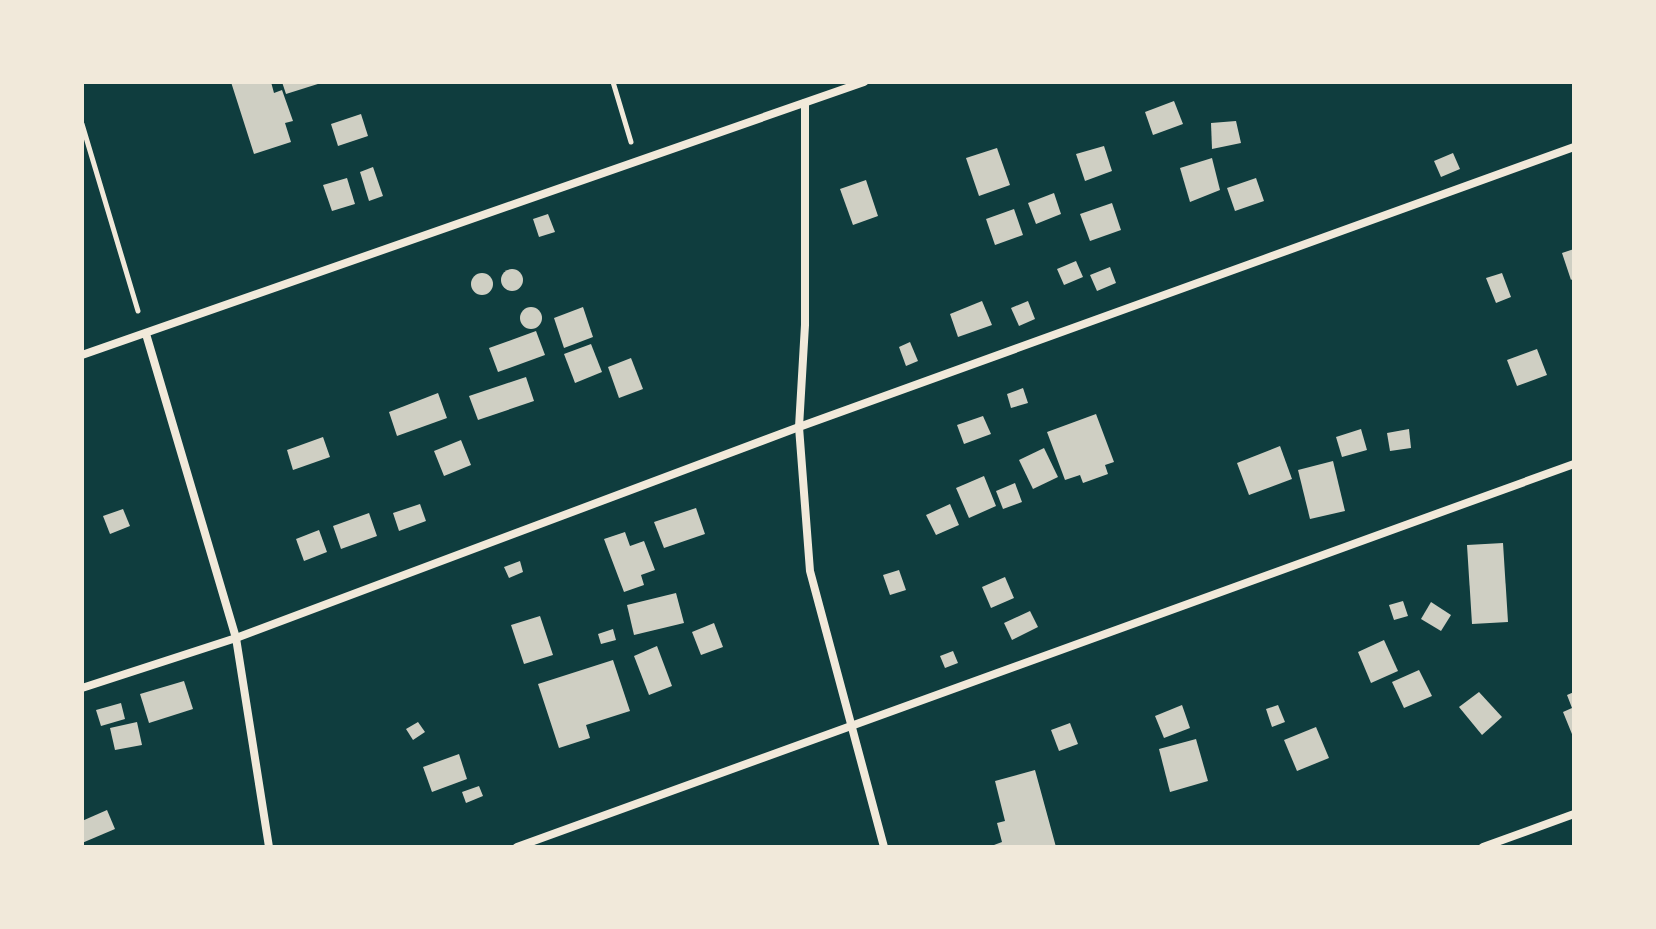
<svg xmlns="http://www.w3.org/2000/svg" width="1656" height="929" font-family="'Times New Roman',serif">
	<rect width="100%" height="100%" fill="#0f3d3e"/>
	<!-- building -->
	<g fill="#cfcfc3">
		<polygon points="231,82 271,82 274,93 282,90 293,121 285,123 291,142 254,154"/>
		<polygon points="282,82 321,82 321,83 286,94"/>
		<polygon points="1174,101 1183,124 1153,135 1145,112"/>
		<polygon points="361,114 368,136 338,146 331,124"/>
		<polygon points="1236,121 1241,143 1212,149 1211,123"/>
		<polygon points="1104,146 1112,171 1085,181 1076,154"/>
		<polygon points="997,148 1010,185 979,196 966,158"/>
		<polygon points="1453,153 1460,169 1441,177 1434,161"/>
		<polygon points="1212,158 1220,190 1190,202 1180,168"/>
		<polygon points="373,167 383,196 369,201 360,172"/>
		<polygon points="347,178 355,204 332,211 323,185"/>
		<polygon points="1256,178 1264,201 1235,211 1227,188"/>
		<polygon points="866,180 878,216 853,225 840,189"/>
		<polygon points="1054,193 1061,214 1036,224 1028,203"/>
		<polygon points="1112,203 1121,230 1090,241 1080,214"/>
		<polygon points="1014,209 1023,235 995,245 986,219"/>
		<polygon points="548,214 555,232 539,237 533,219"/>
		<polygon points="1574,249 1574,278 1571,280 1562,253"/>
		<polygon points="1076,261 1083,277 1064,285 1057,269"/>
		<polygon points="1110,267 1116,283 1097,291 1090,275"/>
		<circle cx="512" cy="280" r="11"/>
		<circle cx="482" cy="284" r="11"/>
		<polygon points="1502,273 1511,297 1496,303 1486,278"/>
		<polygon points="982,301 992,325 958,337 950,314"/>
		<polygon points="1028,301 1035,319 1019,326 1011,308"/>
		<polygon points="583,307 593,337 564,348 554,318"/>
		<circle cx="531" cy="318" r="11"/>
		<polygon points="536,331 545,355 498,372 489,348"/>
		<polygon points="910,342 918,361 906,366 899,347"/>
		<polygon points="591,344 602,372 575,383 564,354"/>
		<polygon points="1537,349 1547,375 1517,386 1507,360"/>
		<polygon points="631,358 643,389 619,398 608,367"/>
		<polygon points="526,377 534,401 478,420 469,396"/>
		<polygon points="1023,388 1028,403 1011,408 1007,394"/>
		<polygon points="438,393 447,418 397,436 389,412"/>
		<polygon points="1096,414 1114,462 1105,465 1108,474 1083,483 1080,475 1065,480 1047,432"/>
		<polygon points="983,416 991,434 964,444 957,425"/>
		<polygon points="1361,429 1367,450 1342,457 1336,437"/>
		<polygon points="1409,429 1411,448 1390,451 1387,433"/>
		<polygon points="323,437 330,457 293,470 287,450"/>
		<polygon points="461,440 471,465 444,476 434,451"/>
		<polygon points="1280,446 1292,479 1249,495 1237,463"/>
		<polygon points="1044,448 1058,477 1033,489 1019,460"/>
		<polygon points="1333,461 1345,511 1310,519 1298,470"/>
		<polygon points="984,476 996,506 969,518 956,488"/>
		<polygon points="1015,483 1022,502 1003,509 996,491"/>
		<polygon points="420,504 426,521 399,531 393,513"/>
		<polygon points="950,504 959,525 936,535 926,515"/>
		<polygon points="696,508 705,534 664,548 654,522"/>
		<polygon points="123,509 130,526 110,534 103,516"/>
		<polygon points="369,513 377,536 341,549 333,526"/>
		<polygon points="319,530 327,552 304,561 296,539"/>
		<polygon points="625,532 630,546 644,541 655,570 641,575 644,585 624,592 604,539"/>
		<polygon points="1503,543 1508,622 1472,624 1467,545"/>
		<polygon points="520,561 523,572 509,578 504,567"/>
		<polygon points="899,570 906,590 890,595 883,575"/>
		<polygon points="1005,577 1014,598 991,608 982,587"/>
		<polygon points="676,593 684,623 634,635 627,605"/>
		<polygon points="1403,601 1408,616 1394,620 1389,605"/>
		<polygon points="1431,602 1451,615 1441,631 1421,619"/>
		<polygon points="1030,611 1038,627 1012,640 1004,623"/>
		<polygon points="540,616 553,655 524,664 511,625"/>
		<polygon points="714,623 723,647 701,655 692,632"/>
		<polygon points="613,629 616,640 601,644 598,634"/>
		<polygon points="1384,640 1398,671 1371,683 1358,652"/>
		<polygon points="657,646 672,686 649,695 634,656"/>
		<polygon points="953,651 958,663 945,668 940,656"/>
		<polygon points="613,660 630,711 586,725 590,738 559,748 538,684"/>
		<polygon points="1419,670 1432,696 1404,708 1392,682"/>
		<polygon points="184,681 193,709 149,723 140,694"/>
		<polygon points="1479,692 1502,717 1482,735 1459,707"/>
		<polygon points="1574,692 1574,739 1563,712 1572,708 1567,695"/>
		<polygon points="121,703 125,719 101,726 96,710"/>
		<polygon points="1182,705 1190,728 1164,738 1155,716"/>
		<polygon points="1278,705 1285,722 1272,727 1266,709"/>
		<polygon points="137,722 142,745 115,750 110,728"/>
		<polygon points="418,722 425,732 413,740 406,729"/>
		<polygon points="1070,723 1078,744 1059,751 1051,730"/>
		<polygon points="1316,727 1329,758 1297,771 1284,740"/>
		<polygon points="1196,739 1208,781 1170,792 1159,749"/>
		<polygon points="459,754 467,779 432,792 423,767"/>
		<polygon points="1035,770 1056,847 995,847 994,845 1002,842 997,823 1005,821 995,781"/>
		<polygon points="479,786 483,796 466,803 462,792"/>
		<polygon points="107,810 115,829 82,843 82,821"/>
	</g>
	<g fill="none" stroke-linecap="round" stroke-linejoin="round">
		<!-- path -->
		<g stroke="#f1e9da" stroke-width="5">
			<polyline points="613,82 631,142"/>
			<polyline points="82,124 138,311"/>
		</g>
		<!-- minor -->
		<g stroke="#f1e9da" stroke-width="8">
			<polyline points="805,103 805,325 799,427 810,571 884,847"/>
			<polyline points="146,334 236,638 269,847"/>
			<polyline points="82,355 864,82"/>
			<polyline points="82,688 236,638 799,427 1574,147"/>
			<polyline points="517,847 1574,464"/>
			<polyline points="1483,847 1574,814"/>
		</g>
	</g>
	<!-- border -->
	<rect width="1656" height="929" fill="none" stroke="#f1e9da" stroke-width="168"/>
</svg>
